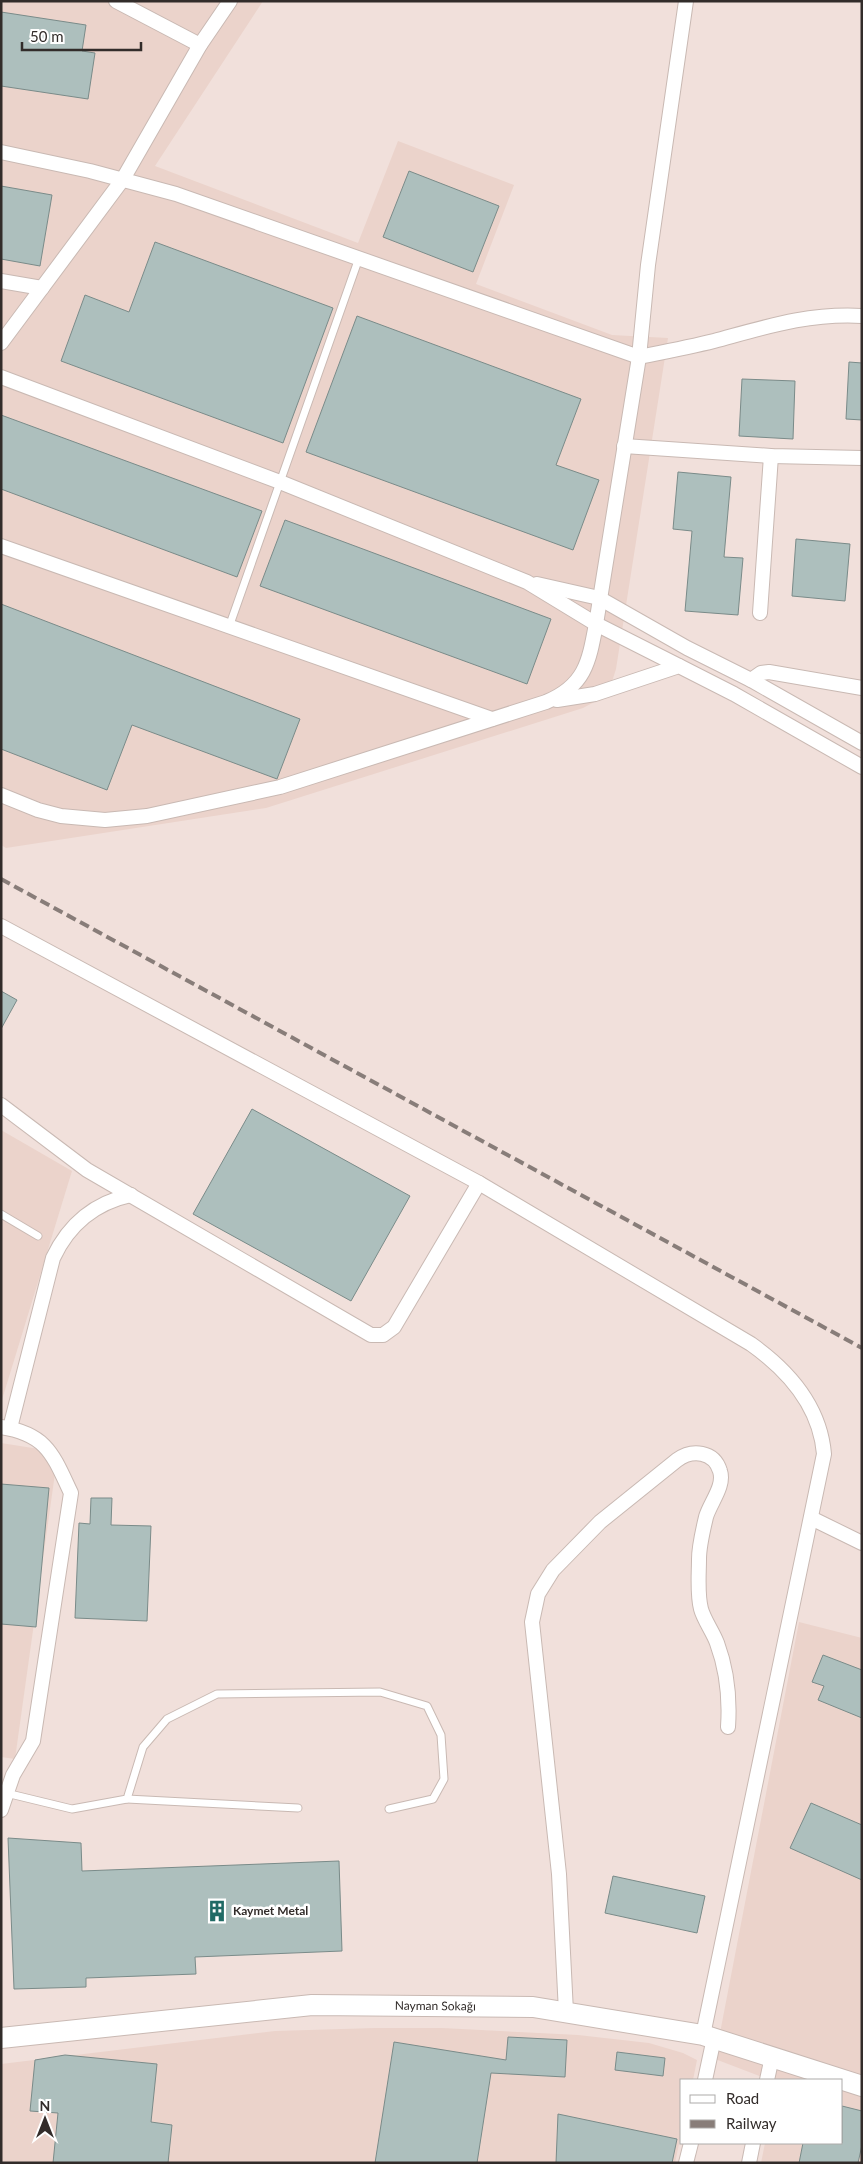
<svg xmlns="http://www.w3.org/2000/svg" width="863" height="2164" font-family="Lato,sans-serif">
	<rect width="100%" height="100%" fill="#f1e0db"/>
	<!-- built -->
	<g fill="#ebd3cb">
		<polygon points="1,1 263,1 155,166 358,243 398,141 514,185 476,284 612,335 668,338 616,669 611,685 600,699 583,708 266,808 6,848 1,845"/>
		<polygon points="1,1130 72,1171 1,1403"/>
		<polygon points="1,1443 58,1452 15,1759 1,1757"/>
		<polygon points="799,1622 862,1638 862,2163 761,2163 765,2143 842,2143 842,2080 770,2080 715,2059"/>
		<polygon points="375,2028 442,2028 578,2035 649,2043 683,2053 697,2060 693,2080 682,2080 682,2130 675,2163 1,2163 1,2064 275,2031"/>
	</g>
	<!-- building -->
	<g fill="#adbfbd" stroke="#7a8b89">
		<polygon points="1,12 86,25 82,51 95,53 88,99 1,86"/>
		<polygon points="409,171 499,206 473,272 383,237"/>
		<polygon points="1,186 52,195 40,266 1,259"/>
		<polygon points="155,242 333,308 283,443 61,361 85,295 129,312"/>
		<polygon points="357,316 581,399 556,465 599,480 573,550 306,452"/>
		<polygon points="849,362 862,363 862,420 846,419"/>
		<polygon points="742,379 795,381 793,439 739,436"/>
		<polygon points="1,415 262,511 237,577 1,489"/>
		<polygon points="678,472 731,477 724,557 743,558 738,615 685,611 692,531 673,529"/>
		<polygon points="285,520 551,619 527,684 260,586"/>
		<polygon points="796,539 850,544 845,601 792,596"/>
		<polygon points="1,604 300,719 277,779 132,725 107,790 1,749"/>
		<polygon points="1,991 17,1000 1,1029"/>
		<polygon points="252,1109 410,1196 351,1301 193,1214"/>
		<polygon points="1,1484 49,1488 36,1627 1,1624"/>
		<polygon points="91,1498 112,1498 111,1525 151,1526 147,1621 75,1618 79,1523 90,1524"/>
		<polygon points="823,1655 862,1670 862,1718 818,1700 824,1686 812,1682"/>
		<polygon points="811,1803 862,1825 862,1880 790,1848"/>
		<polygon points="8,1838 81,1843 82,1871 339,1861 342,1951 195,1957 196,1974 86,1978 86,1987 14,1989"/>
		<polygon points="613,1876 705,1896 697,1933 605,1913"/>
		<polygon points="508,2037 567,2040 565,2077 491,2073 477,2163 375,2163 394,2042 506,2060"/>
		<polygon points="617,2052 665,2058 663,2076 615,2070"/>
		<polygon points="65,2055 157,2064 151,2122 172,2125 168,2163 53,2163 58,2113 30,2111 35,2060"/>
		<polygon points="842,2106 862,2111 862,2145 858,2163 799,2163 803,2143 842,2143"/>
		<polygon points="558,2114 677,2139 672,2163 556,2163"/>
	</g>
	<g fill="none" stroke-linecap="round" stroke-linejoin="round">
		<!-- lane casing -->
		<g stroke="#c9b9b3" stroke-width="9">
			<g id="lane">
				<polyline points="229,627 359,258"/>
				<polyline points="1,1214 38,1236"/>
				<polyline points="6,1793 72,1809 127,1799 143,1747 167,1719 217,1694 380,1692 427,1706 441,1735 444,1779 433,1799 389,1809"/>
				<polyline points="127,1799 298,1808"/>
			</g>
		</g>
		<!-- street casing -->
		<g stroke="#c9b9b3" stroke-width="16">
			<g id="street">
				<polyline points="116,1 200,45"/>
				<path d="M1 152 90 171 176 194 639 357C664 352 690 347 714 341 766 327 808 313 862 316"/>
				<polyline points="1,281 42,288"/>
				<polyline points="1,343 123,179 200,45 230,1"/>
				<polyline points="1,377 280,482 527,582 596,624 679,666"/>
				<polyline points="624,446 771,456 862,458"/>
				<polyline points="1,546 492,719"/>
				<polyline points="537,584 599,598 687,648 751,680 862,743"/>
				<polyline points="760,613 771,456"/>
				<polyline points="751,680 761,673 769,672 862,688"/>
				<polyline points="557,700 595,694 679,666 734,694 862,767"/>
				<path d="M1 795 38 810 61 816 105 820 147 816 280 787 546 702C585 686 589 662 596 624L639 357 648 265 686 1"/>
				<path d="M1 926 479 1183 751 1344C789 1371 820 1406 824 1454L703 2035"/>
				<polyline points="1,1105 87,1170 371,1335 383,1335 394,1327 479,1183"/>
				<path d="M1 1427C47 1434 53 1455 71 1493L33 1741 13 1775 1 1810"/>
				<path d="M10 1428 53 1258C69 1224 94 1203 131 1195"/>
				<polyline points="811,1518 862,1543"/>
				<path d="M566 2012 559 1874 532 1622 538 1594 553 1570 600 1522 677 1460C692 1449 714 1451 720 1471 725 1486 710 1503 706 1517 703 1530 699 1546 699 1559 699 1574 697 1594 701 1609 704 1620 713 1632 717 1643 727 1670 730 1698 728 1727"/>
				<polyline points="705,2080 714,2038"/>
				<polyline points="767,2080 772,2057"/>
				<polyline points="686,2163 691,2143"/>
				<polyline points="749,2163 753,2143"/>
			</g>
		</g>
		<!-- secondary casing -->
		<g stroke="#c9b9b3" stroke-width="22">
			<g id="secondary">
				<path id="s1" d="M1 2038 312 2005 533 2007 703 2035 862 2086"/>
			</g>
		</g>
		<!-- lane -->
		<use href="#lane" stroke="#fff" stroke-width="7"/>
		<!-- street -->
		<use href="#street" stroke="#fff" stroke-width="14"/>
		<!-- secondary -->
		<use href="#secondary" stroke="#fff" stroke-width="20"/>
		<!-- rail -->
		<polyline stroke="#887d79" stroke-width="4" stroke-dasharray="10 5" stroke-linecap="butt" points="1,879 862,1348"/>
	</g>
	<!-- icons -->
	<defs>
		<g id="building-bare" transform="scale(1.725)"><path d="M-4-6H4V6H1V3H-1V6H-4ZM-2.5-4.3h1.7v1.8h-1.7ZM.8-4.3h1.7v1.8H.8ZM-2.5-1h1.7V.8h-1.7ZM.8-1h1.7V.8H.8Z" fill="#206a65" stroke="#fff" stroke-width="2.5" paint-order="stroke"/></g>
	</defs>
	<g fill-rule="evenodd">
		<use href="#building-bare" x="217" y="1911"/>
	</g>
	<g text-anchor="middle" stroke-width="5" stroke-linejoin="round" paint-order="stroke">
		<!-- poi labels -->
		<g font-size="12" font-weight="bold" fill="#322c2a" stroke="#fff" text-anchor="start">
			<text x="233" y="1915">Kaymet Metal</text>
		</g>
		<!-- street labels -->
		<g font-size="12" fill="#322c2a" stroke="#fff">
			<text dy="4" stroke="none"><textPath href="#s1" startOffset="436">Nayman Sokağı</textPath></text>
		</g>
	</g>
	<!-- border -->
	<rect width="863" height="2164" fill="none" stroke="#322c2a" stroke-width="5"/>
	<!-- legend -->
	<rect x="680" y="2079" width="162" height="65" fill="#ffffff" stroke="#adabaa"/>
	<rect x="690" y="2095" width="25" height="8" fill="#ffffff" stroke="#adabaa"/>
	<text x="726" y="2104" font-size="15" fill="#322c2a">Road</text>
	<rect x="690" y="2120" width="25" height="8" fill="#887d79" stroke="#adabaa"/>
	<text x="726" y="2129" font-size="15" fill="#322c2a">Railway</text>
	<!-- north arrow -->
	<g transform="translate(45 2119)" stroke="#ffffff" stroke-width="4" paint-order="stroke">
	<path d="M0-4L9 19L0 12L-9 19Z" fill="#322c2a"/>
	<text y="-8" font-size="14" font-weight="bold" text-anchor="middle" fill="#322c2a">N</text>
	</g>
	<!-- scale -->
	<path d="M22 42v8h119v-8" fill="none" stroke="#322c2a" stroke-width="2.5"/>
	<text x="30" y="42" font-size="15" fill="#322c2a" stroke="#ffffff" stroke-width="4" paint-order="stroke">50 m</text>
</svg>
